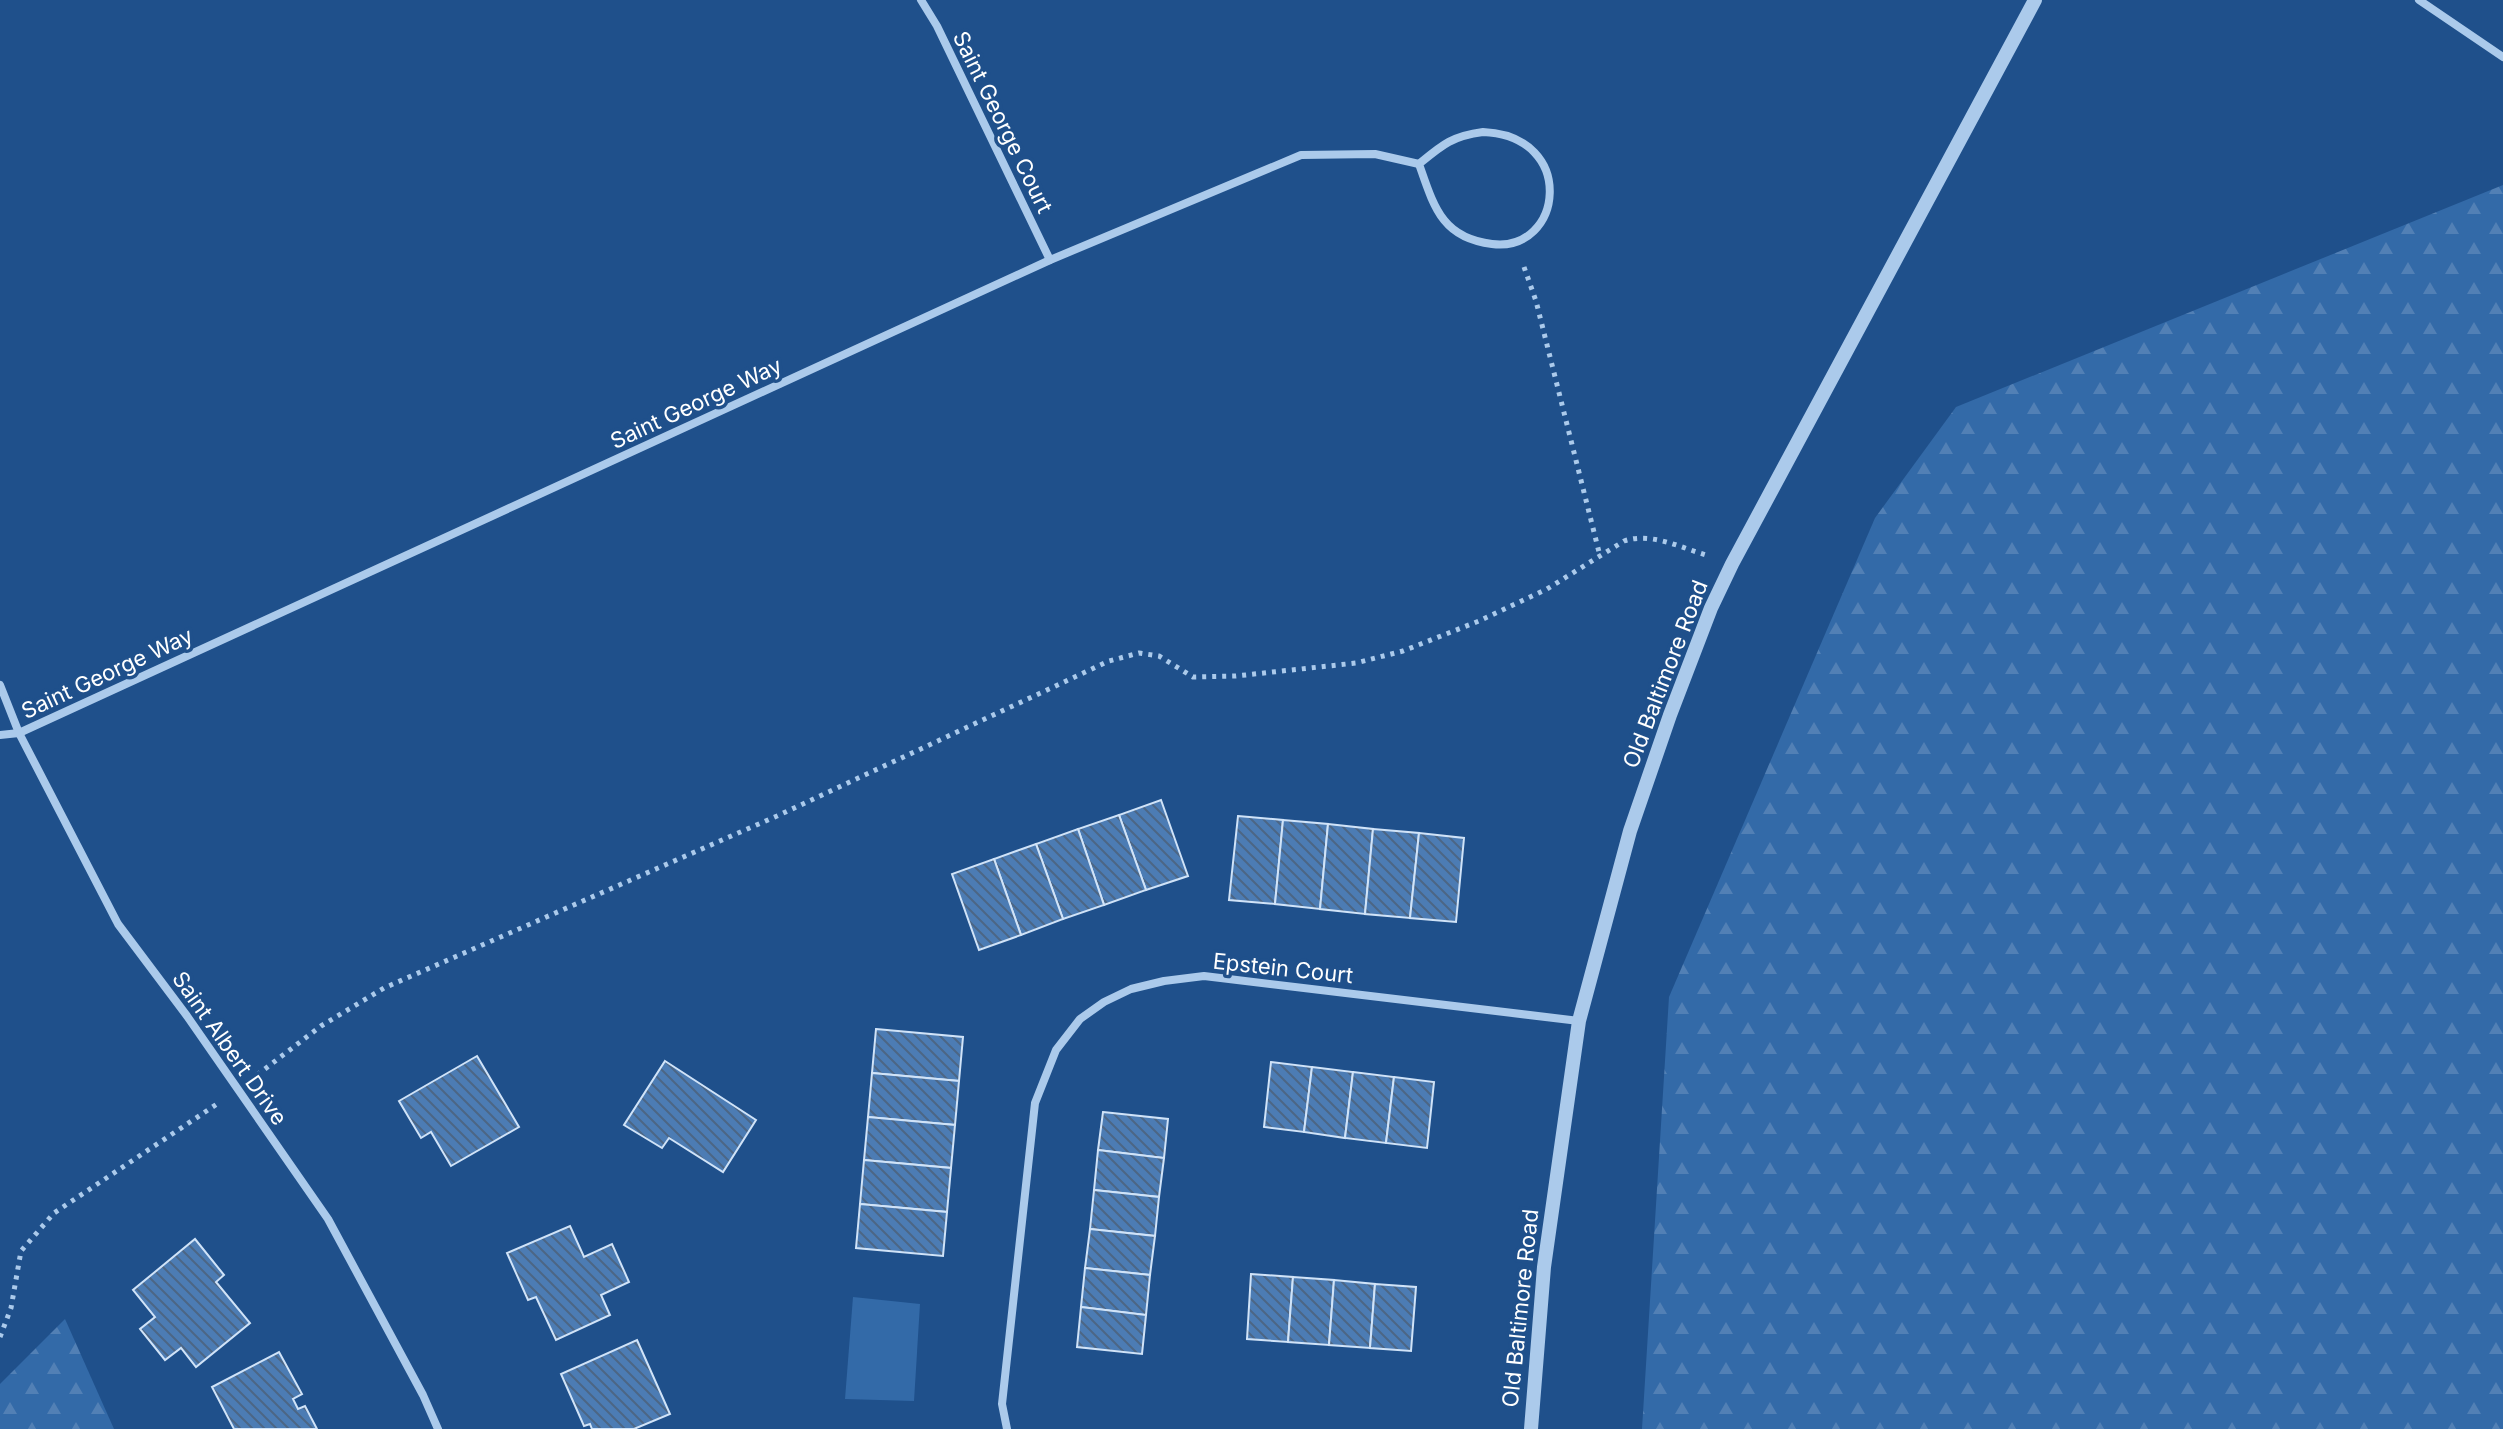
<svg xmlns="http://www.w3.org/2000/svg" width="2503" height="1429" font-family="Inter,sans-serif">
	<defs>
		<pattern id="forest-firs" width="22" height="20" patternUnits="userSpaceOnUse" patternTransform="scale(2)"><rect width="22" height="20" fill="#336aa8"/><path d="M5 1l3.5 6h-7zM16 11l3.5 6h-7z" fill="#5280b5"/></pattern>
		<pattern id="building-back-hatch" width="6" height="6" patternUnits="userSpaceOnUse" patternTransform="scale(2)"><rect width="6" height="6" fill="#4c7cb4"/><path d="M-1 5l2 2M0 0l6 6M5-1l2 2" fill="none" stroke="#4c6685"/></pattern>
	</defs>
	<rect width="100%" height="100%" fill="#1f508b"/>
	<!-- green -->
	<polygon fill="#336aa8" points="853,1297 920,1304 914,1401 845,1399"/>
	<!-- forest -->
	<g fill="url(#forest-firs)">
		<polygon points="2503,185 2503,1429 1642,1429 1669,997 1875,518 1956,407"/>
		<polygon points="65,1319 114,1429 0,1429 0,1384"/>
	</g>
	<!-- building -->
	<g fill="url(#building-back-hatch)" stroke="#d0e3f8" stroke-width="2">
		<polygon points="1161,800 1188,876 1146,890 1119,815"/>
		<polygon points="1119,815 1146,890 1104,905 1078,829"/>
		<polygon points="1238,816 1283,820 1275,904 1229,900"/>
		<polygon points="1283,820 1328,824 1320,909 1275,904"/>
		<polygon points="1328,824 1373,829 1365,914 1320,909"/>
		<polygon points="1078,829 1104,905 1063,919 1036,844"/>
		<polygon points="1373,829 1419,833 1410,918 1365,914"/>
		<polygon points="1419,833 1464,838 1456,922 1410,918"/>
		<polygon points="1036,844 1063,919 1021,935 994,859"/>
		<polygon points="994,859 1021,935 979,950 952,874"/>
		<polygon points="876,1029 963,1037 959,1081 872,1073"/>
		<polygon points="477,1056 519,1127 451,1166 431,1132 421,1138 399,1101"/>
		<polygon points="665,1061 756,1120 723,1172 669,1138 662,1148 624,1125"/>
		<polygon points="1271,1062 1312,1067 1304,1132 1264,1127"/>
		<polygon points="1312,1067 1353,1072 1345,1138 1304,1132"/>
		<polygon points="1353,1072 1394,1077 1386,1143 1345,1138"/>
		<polygon points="872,1073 959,1081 955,1125 868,1117"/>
		<polygon points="1394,1077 1434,1082 1427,1148 1386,1143"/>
		<polygon points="1103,1112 1168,1119 1164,1158 1098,1150"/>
		<polygon points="868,1117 955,1125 951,1168 864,1160"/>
		<polygon points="1098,1150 1164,1158 1159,1197 1094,1190"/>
		<polygon points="864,1160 951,1168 947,1212 860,1204"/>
		<polygon points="1094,1190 1159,1197 1155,1236 1090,1229"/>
		<polygon points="860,1204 947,1212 943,1256 856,1248"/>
		<polygon points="570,1226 584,1257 612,1244 629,1282 601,1295 610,1315 556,1340 536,1297 528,1300 507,1253"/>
		<polygon points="1090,1229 1155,1236 1150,1275 1085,1268"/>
		<polygon points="195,1239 224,1275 216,1282 250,1323 196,1367 181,1348 165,1360 140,1329 155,1317 133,1290"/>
		<polygon points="1085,1268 1150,1275 1146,1315 1081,1307"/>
		<polygon points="1251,1274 1293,1277 1288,1342 1247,1339"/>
		<polygon points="1293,1277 1334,1280 1329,1345 1288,1342"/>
		<polygon points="1334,1280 1375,1284 1370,1348 1329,1345"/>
		<polygon points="1375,1284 1416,1287 1411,1351 1370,1348"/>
		<polygon points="1081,1307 1146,1315 1142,1354 1077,1347"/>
		<polygon points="637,1340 670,1414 634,1429 592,1429 590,1424 584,1426 561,1374"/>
		<polygon points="279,1352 302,1394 293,1399 298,1409 305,1406 317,1429 234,1429 212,1387"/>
	</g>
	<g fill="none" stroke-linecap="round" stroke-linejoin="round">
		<!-- path -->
		<g stroke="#abcaeb" stroke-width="5" stroke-dasharray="4 6" stroke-linecap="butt">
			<polyline points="1524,267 1536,301 1600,556"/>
			<path d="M257 1075 321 1026 384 988 777 816 1109 661 1139 653 1159 656 1193 677 1236 676 1356 663 1403 651 1479 621 1547 589 1624 541C1651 532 1679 547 1706 555"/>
			<polyline points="0,1337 11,1308 21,1251 54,1213 217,1104"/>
		</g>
		<!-- minor -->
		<g stroke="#abcaeb" stroke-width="8">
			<polyline points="921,0 937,26 1050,260"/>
			<polyline points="2419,0 2503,57"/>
			<path d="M1483 132C1578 136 1563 253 1492 244 1442 238 1434 207 1419 164 1442 145 1452 136 1483 132Z"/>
			<polyline points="0,685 19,733 118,924 187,1016 328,1219 423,1395 438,1429"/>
			<polyline points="0,735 19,733 1050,260 1301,155 1375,154 1419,164"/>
			<polyline points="1007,1429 1002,1404 1035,1103 1056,1050 1080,1019 1104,1002 1131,989 1164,981 1204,976 1579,1021"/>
		</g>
		<!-- tertiary -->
		<polyline stroke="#abcaeb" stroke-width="14" points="1531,1429 1544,1267 1579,1021 1630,831 1670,715 1711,608 1732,564 2035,0"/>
	</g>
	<g text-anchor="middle" stroke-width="7" stroke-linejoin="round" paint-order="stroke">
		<!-- street labels -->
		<g font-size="22" fill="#fff" stroke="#1f508b">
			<text transform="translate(1003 122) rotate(64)" y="8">Saint George Court</text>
			<text transform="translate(696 403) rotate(-25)" y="8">Saint George Way</text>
			<text transform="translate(107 673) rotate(-25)" y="8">Saint George Way</text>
			<text transform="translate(1665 674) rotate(-69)" y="8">Old Baltimore Road</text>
			<text transform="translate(1283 968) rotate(6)" y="8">Epstein Court</text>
			<text transform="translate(230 1048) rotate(55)" y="8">Saint Albert Drive</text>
			<text transform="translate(1520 1308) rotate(-84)" y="8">Old Baltimore Road</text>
		</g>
	</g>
</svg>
